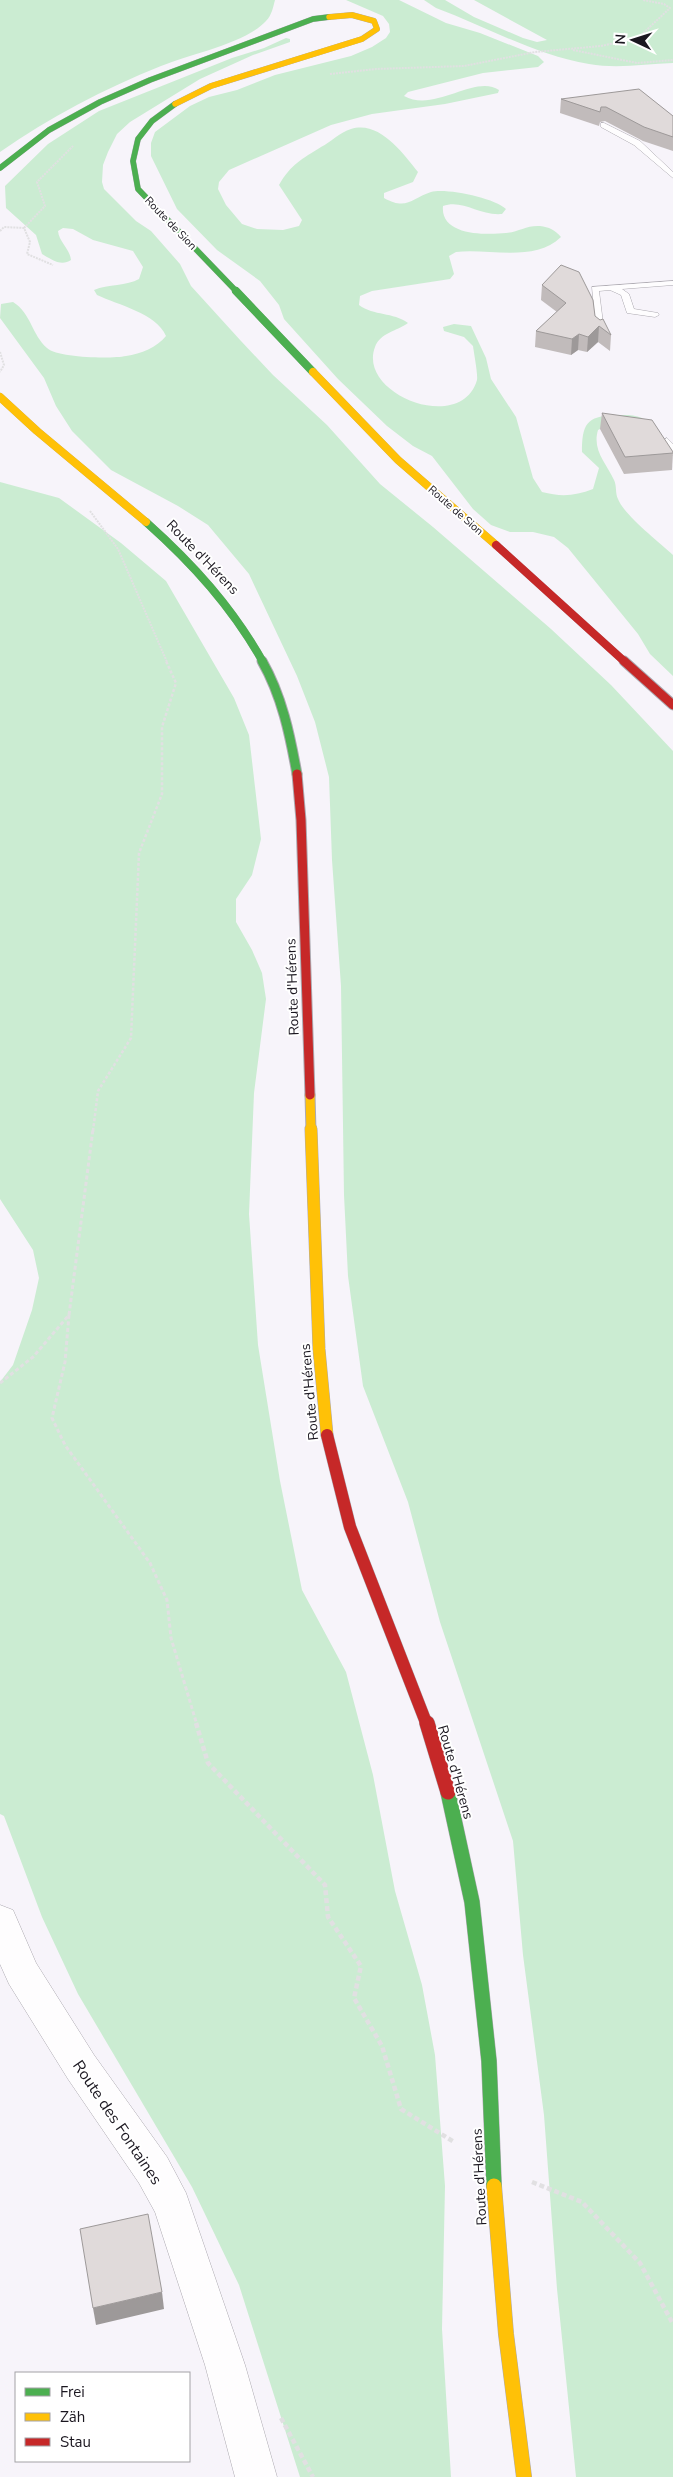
<svg xmlns="http://www.w3.org/2000/svg" width="673" height="2477" font-family="'Nunito Sans',sans-serif">
	<rect width="100%" height="100%" fill="#f7f4fa"/>
	<!-- green -->
	<g fill="#cbecd2">
		<path d="M0 0H275C273 7 272 15 266 21 246 43 190 54 161 66 104 89 50 117 0 152Z"/>
		<path d="M346 0H399L446 23 480 33 538 56 544 62 538 67 483 73 408 92 404 96C435 113 475 74 499 90L498 93 445 104 372 114 331 125 229 170 219 182 218 189 226 205 242 224 257 229 283 230 299 226 302 220 279 185C291 164 302 159 321 147 331 142 340 132 351 129 379 120 403 153 418 172L413 182 384 193V198C407 211 412 198 431 192 447 188 494 198 506 209L502 214C479 216 463 199 443 206 440 236 486 235 506 233 518 232 527 225 540 226 549 227 555 230 561 237 534 263 489 248 456 252L449 256 454 274 450 279 372 291 360 296 359 305C374 316 393 312 408 323 397 331 380 333 375 347 357 394 461 435 477 380 478 374 474 354 473 346L464 337 444 331 443 327 454 324 471 326 486 358 491 379 516 417 533 478 542 492C561 497 575 496 593 489L599 468 582 452C582 425 586 416 615 415 624 415 633 414 642 418L643 422 608 425 598 430C592 450 606 463 614 480 617 486 615 493 618 499 624 515 659 542 673 555V676L650 654 638 634 568 548 554 537 533 532H510L491 525 473 509 432 456 413 446 387 426 338 379 284 319 279 305 260 281 217 250 177 209 151 156V143L155 132 190 106 209 97 237 90 275 75 351 56 372 47 386 38 390 32 389 24 383 16Z"/>
		<path d="M424 0H445L474 17 523 38 537 42 547 40 474 0H673V63C645 64 617 69 589 64 535 55 487 27 436 8Z"/>
		<path d="M286 38 290 39V42L253 55 200 79 130 122 117 134 108 152 103 165 102 182 104 189 136 221 151 231 180 264 191 286 241 341 273 375 327 425 380 484 433 527 551 629 611 685 673 751V2477H576L557 2289 544 2115 523 1955 513 1841 440 1622 408 1502 363 1386 348 1276 344 1195 341 986 332 860 329 777 315 722 297 676 249 574 208 525 178 506 111 470 72 431 56 406 44 378 0 318 1 304 13 302C31 313 32 335 47 348 58 358 111 359 126 356 141 354 157 347 166 336 156 313 118 305 97 295L94 290C108 284 127 286 139 279L143 267 133 251 93 240 73 229 63 228 58 231C59 242 70 249 71 260 61 267 51 259 42 254L36 235 6 208 5 186 48 144 99 111 232 58 264 48Z"/>
		<polygon points="0,482 59,498 121,543 166,581 234,698 249,735 261,839 252,875 236,899 236,922 252,950 262,973 266,999 254,1093 249,1214 258,1345 280,1481 302,1590 346,1672 373,1775 395,1891 422,1985 435,2055 445,2186 442,2329 451,2477 300,2477 239,2285 192,2187 78,1994 42,1917 4,1816 0,1814 0,1382 13,1365 32,1310 39,1278 33,1250 0,1199"/>
	</g>
	<g fill="none" stroke-linecap="round" stroke-linejoin="round">
		<!-- lane casing -->
		<g stroke="#aca9b0" stroke-width="1">
			<g id="lane">
				<polygon points="604,123 640,141 673,172 673,178 634,145 601,127 601,123"/>
				<polygon points="673,281 673,285 622,289 629,294 634,309 658,313 659,315 655,317 627,313 621,295 610,290 599,291 604,331 600,334 596,331 592,287"/>
				<polygon points="667,438 673,444 673,455 670,454 662,441"/>
			</g>
		</g>
		<!-- street casing -->
		<g stroke="#aca9b0" stroke-width="1">
			<polygon id="street" points="0,1905 13,1910 36,1963 94,2055 167,2157 186,2193 245,2365 277,2477 235,2477 205,2365 155,2212 139,2183 68,2079 9,1984 0,1964"/>
		</g>
		<!-- fast-far3 casing -->
		<g stroke="#aca9b0" stroke-width="6">
			<g id="fast-far3">
				<polyline points="175,104 152,121 138,139 133,161 138,189 237,292"/>
				<polyline points="0,168 49,130 100,102 150,80 313,19 329,17"/>
			</g>
		</g>
		<!-- fast-far2 casing -->
		<g stroke="#aca9b0" stroke-width="8">
			<g id="fast-far2">
				<polyline points="236,291 313,372"/>
				<path d="M146 522C193 564 232 607 263 662"/>
			</g>
		</g>
		<!-- fast-far1 casing -->
		<g stroke="#aca9b0" stroke-width="11">
			<path id="fast-far1" d="M262 661C282 696 290 735 297 774"/>
		</g>
		<!-- fast casing -->
		<g stroke="#aca9b0" stroke-width="16">
			<polyline id="fast" points="448,1792 472,1902 489,2061 494,2186"/>
		</g>
		<!-- slow-far4 casing -->
		<g stroke="#aca9b0" stroke-width="6">
			<polyline id="slow-far4" points="175,104 211,86 362,39 377,29 374,21 352,15 329,17"/>
		</g>
		<!-- slow-far3 casing -->
		<g stroke="#aca9b0" stroke-width="8">
			<g id="slow-far3">
				<polyline points="313,372 398,460 496,545"/>
				<polyline points="0,397 37,431 146,522"/>
			</g>
		</g>
		<!-- slow-far2 casing -->
		<g stroke="#aca9b0" stroke-width="11">
			<polyline id="slow-far2" points="310,1095 311,1131"/>
		</g>
		<!-- slow-far1 casing -->
		<g stroke="#aca9b0" stroke-width="13">
			<polyline id="slow-far1" points="311,1129 319,1349 327,1435"/>
		</g>
		<!-- slow casing -->
		<g stroke="#aca9b0" stroke-width="16">
			<polyline id="slow" points="494,2186 506,2334 524,2477"/>
		</g>
		<!-- jam-far3 casing -->
		<g stroke="#aca9b0" stroke-width="8">
			<polyline id="jam-far3" points="496,545 625,662"/>
		</g>
		<!-- jam-far2 casing -->
		<g stroke="#aca9b0" stroke-width="11">
			<g id="jam-far2">
				<polyline points="624,661 673,705"/>
				<polyline points="297,774 301,820 310,1095"/>
			</g>
		</g>
		<!-- jam-far1 casing -->
		<g stroke="#aca9b0" stroke-width="13">
			<polyline id="jam-far1" points="327,1435 350,1527 427,1725"/>
		</g>
		<!-- jam casing -->
		<g stroke="#aca9b0" stroke-width="16">
			<polyline id="jam" points="427,1723 448,1792"/>
		</g>
		<!-- path-far3 -->
		<g stroke="#e1e0e2" stroke-width="2" stroke-dasharray="2 1" stroke-linecap="butt">
			<polyline points="573,50 637,63 673,60"/>
			<polyline points="330,74 376,69 464,66 535,52 601,46 638,38 670,8 664,4 643,0"/>
			<polyline points="24,228 45,206 37,182 73,146"/>
			<polyline points="0,231 4,227 24,228 30,242 27,254 53,265"/>
			<polyline points="0,352 4,365 0,372"/>
			<polyline points="90,511 118,549 167,662"/>
		</g>
		<!-- path-far2 -->
		<polyline stroke="#e1e0e2" stroke-width="2.5" stroke-dasharray="3 2" stroke-linecap="butt" points="93,1131 98,1091 131,1038 139,853 162,794 162,727 176,683 166,661"/>
		<!-- path-far1 -->
		<g stroke="#e1e0e2" stroke-width="3" stroke-dasharray="4 2.5" stroke-linecap="butt">
			<polyline points="69,1315 65,1362 52,1418 65,1445 150,1563 167,1600 171,1638 197,1725"/>
			<polyline points="0,1383 33,1357 69,1315 93,1129"/>
		</g>
		<!-- path -->
		<g stroke="#e1e0e2" stroke-width="4.5" stroke-dasharray="5 3" stroke-linecap="butt">
			<polyline points="196,1723 208,1763 325,1885 328,1917 361,1966 354,1998 382,2046 401,2109 454,2142"/>
			<polyline points="532,2182 582,2202 640,2263 673,2324"/>
			<polyline points="281,2418 313,2477"/>
		</g>
		<!-- lane -->
		<use href="#lane" fill="#fefdfe" fill-rule="evenodd"/>
		<!-- street -->
		<use href="#street" fill="#fefdfe" fill-rule="evenodd"/>
		<!-- fast-far3 -->
		<use href="#fast-far3" stroke="#4caf50" stroke-width="5.5"/>
		<!-- fast-far2 -->
		<use href="#fast-far2" stroke="#4caf50" stroke-width="8"/>
		<!-- fast-far1 -->
		<use href="#fast-far1" stroke="#4caf50" stroke-width="9"/>
		<!-- fast -->
		<use href="#fast" stroke="#4caf50" stroke-width="15"/>
		<!-- slow-far4 -->
		<use href="#slow-far4" stroke="#ffc107" stroke-width="5.5"/>
		<!-- slow-far3 -->
		<use href="#slow-far3" stroke="#ffc107" stroke-width="8"/>
		<!-- slow-far2 -->
		<use href="#slow-far2" stroke="#ffc107" stroke-width="9"/>
		<!-- slow-far1 -->
		<use href="#slow-far1" stroke="#ffc107" stroke-width="12"/>
		<!-- slow -->
		<use href="#slow" stroke="#ffc107" stroke-width="15"/>
		<!-- jam-far3 -->
		<use href="#jam-far3" stroke="#c62828" stroke-width="8"/>
		<!-- jam-far2 -->
		<use href="#jam-far2" stroke="#c62828" stroke-width="9"/>
		<!-- jam-far1 -->
		<use href="#jam-far1" stroke="#c62828" stroke-width="12"/>
		<!-- jam -->
		<use href="#jam" stroke="#c62828" stroke-width="15"/>
	</g>
	<!-- wall -->
	<g fill="#c1bbbb">
		<polygon points="561,99 673,116 673,151 643,141 605,121 600,122 599,126 560,113"/>
		<polygon points="542,285 595,316 611,335 610,351 598,342 587,352 578,350 571,355 535,347 536,331 557,312 541,300"/>
		<polygon points="602,413 673,452 672,470 624,474 600,429"/>
	</g>
	<!-- shaded-wall -->
	<g fill="#9d9999">
		<polygon points="599,326 598,342 587,352 588,337"/>
		<polygon points="579,334 578,350 571,355 572,339"/>
		<polygon points="162,2292 164,2309 96,2325 93,2308"/>
	</g>
	<!-- building -->
	<g fill="#e0dada" stroke="#9d9999">
		<polygon points="639,89 673,116 673,137 644,127 606,107 601,107 600,112 561,99"/>
		<polygon points="561,265 579,272 593,300 595,316 600,320 603,319 611,335 599,326 588,337 579,334 572,339 536,331 566,303 542,285"/>
		<polygon points="602,413 652,420 673,452 673,453 625,457"/>
		<polygon points="148,2214 162,2292 93,2308 80,2229"/>
	</g>
	<g text-anchor="middle" stroke-width="4" stroke-linejoin="round" paint-order="stroke">
		<!-- far-street labels -->
		<g font-size="11" fill="#1b1720" stroke="#fff">
			<text transform="translate(171 223) rotate(46)" y="4">Route de Sion</text>
			<text transform="translate(456 510) rotate(41)" y="4">Route de Sion</text>
		</g>
		<!-- street labels -->
		<g font-size="14" fill="#1b1720" stroke="#fff">
			<text transform="translate(203 557) rotate(46)" y="5">Route d'Hérens</text>
			<text transform="translate(292 987) rotate(-92)" y="5">Route d'Hérens</text>
			<text transform="translate(309 1392) rotate(-95)" y="5">Route d'Hérens</text>
			<text transform="translate(456 1772) rotate(74)" y="5">Route d'Hérens</text>
			<text transform="translate(479 2177) rotate(-93)" y="5">Route d'Hérens</text>
		</g>
		<!-- near-street labels -->
		<g font-size="16" fill="#1b1720" stroke="#fff">
			<text transform="translate(118 2122) rotate(56)" y="6">Route des Fontaines</text>
		</g>
	</g>
	<!-- legend -->
	<rect x="15" y="2372" width="175" height="90" fill="#ffffff" stroke="#a4a2a6"/>
	<rect x="25" y="2388" width="25" height="8" fill="#4caf50" stroke="#a4a2a6"/>
	<text x="60" y="2397" font-size="15" fill="#1b1720">Frei</text>
	<rect x="25" y="2413" width="25" height="8" fill="#ffc107" stroke="#a4a2a6"/>
	<text x="60" y="2422" font-size="15" fill="#1b1720">Zäh</text>
	<rect x="25" y="2438" width="25" height="8" fill="#c62828" stroke="#a4a2a6"/>
	<text x="60" y="2447" font-size="15" fill="#1b1720">Stau</text>
	<!-- north arrow -->
	<g transform="translate(633 40) rotate(274)" stroke="#ffffff" stroke-width="4" paint-order="stroke">
	<path d="M0-4L9 19L0 12L-9 19Z" fill="#1b1720"/>
	<text y="-8" font-size="14" font-weight="bold" text-anchor="middle" fill="#1b1720">N</text>
	</g>
</svg>
